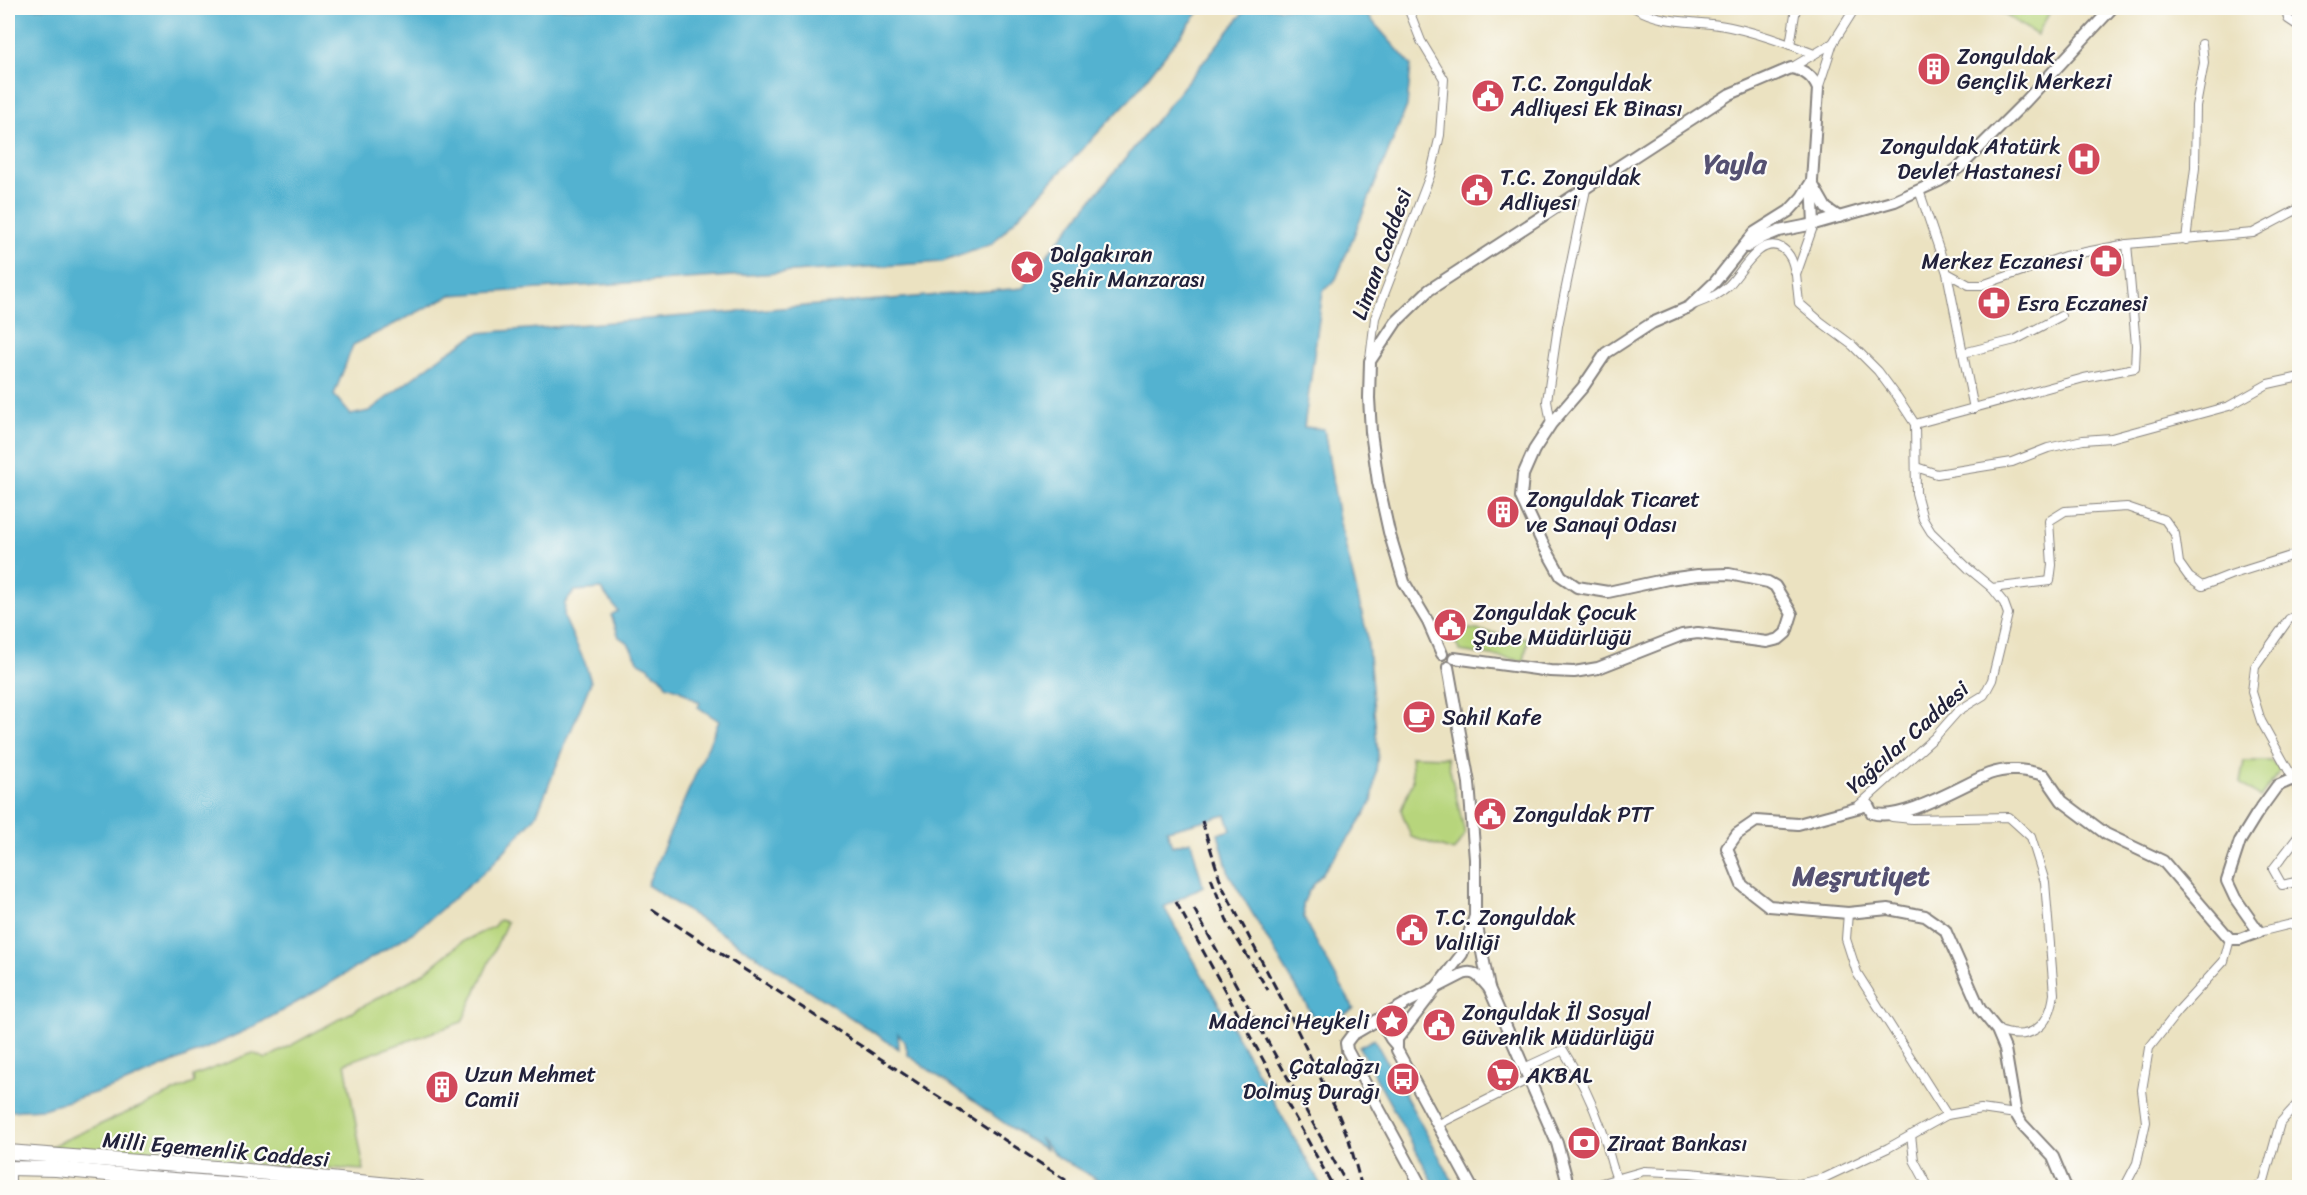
<svg xmlns="http://www.w3.org/2000/svg" width="2307" height="1195" font-family="Sriracha,sans-serif">
	<rect width="100%" height="100%" fill="#fdfcf7"/>
	<filter id="ink" filterUnits="userSpaceOnUse"><feTurbulence type="fractalNoise" baseFrequency=".0167" numOctaves="2"/><feDisplacementMap in="SourceGraphic" scale="12" xChannelSelector="R" yChannelSelector="G"/><feConvolveMatrix kernelMatrix="1 2 1 2 8 2 1 2 1" color-interpolation-filters="sRGB"/></filter>
	<filter id="wash" filterUnits="userSpaceOnUse"><feTurbulence type="fractalNoise" baseFrequency=".008" numOctaves="4" result="noise"/><feDisplacementMap in="SourceGraphic" scale="24" xChannelSelector="R" yChannelSelector="G"/><feGaussianBlur stdDeviation="1.35" result="paint"/><feColorMatrix in="noise" values="0 0 0 0 0 0 0 0 0 0 0 0 0 0 0 0 0 1.4 0 .05"/><feComposite in="paint" operator="in"/></filter>
	<g filter="url(#wash)">
		<rect width="100%" height="100%" fill="#ebe2c1"/>
		<!-- green -->
		<g fill="#b7d57c" stroke="#6c7c5c" stroke-width="1.5">
			<polygon points="1994,8 2052,8 2037,35"/>
			<polygon points="1464,628 1528,639 1524,661 1460,651 1451,635"/>
			<polygon points="1411,756 1447,757 1465,834 1454,851 1411,837 1401,810 1413,781"/>
			<polygon points="2244,761 2270,761 2282,768 2260,798 2240,783"/>
			<polygon points="499,920 507,922 462,1022 345,1063 364,1170 251,1164 47,1148 194,1083 193,1076 253,1053 266,1059 422,974 462,942 493,927"/>
		</g>
		<!-- water -->
		<g fill="#52b2d0" stroke="#3a6a86" stroke-width="1.5">
			<polygon points="8,8 1202,8 1132,97 992,244 942,262 451,295 353,345 334,395 351,415 369,411 442,356 478,333 1024,288 1035,270 1247,8 1361,8 1411,65 1407,106 1336,279 1323,291 1304,427 1324,429 1339,519 1367,634 1378,754 1372,802 1352,834 1308,892 1303,904 1304,917 1309,929 1354,1009 1320,1028 1229,874 1218,834 1231,830 1226,815 1167,830 1172,846 1191,841 1203,886 1164,907 1322,1187 1104,1187 1092,1181 1100,1181 1059,1158 1039,1138 1047,1150 1027,1139 908,1055 905,1042 898,1034 899,1049 647,885 719,721 698,707 700,703 680,690 666,685 660,675 654,674 649,667 639,662 628,643 619,637 611,615 618,611 601,589 575,591 565,603 564,617 585,663 591,682 536,816 489,868 417,930 319,990 251,1028 214,1045 123,1084 43,1109 8,1111"/>
			<polygon points="1374,1039 1456,1187 1436,1187 1359,1047"/>
		</g>
	</g>
	<g filter="url(#ink)">
		<g fill="none" stroke-linecap="round" stroke-linejoin="round">
			<!-- street casing -->
			<g stroke="#86827e" stroke-width="10">
				<g id="street">
					<path d="M1635 8C1664 25 1697 20 1730 27 1759 33 1786 43 1814 54"/>
					<polyline points="2286,8 2288,19 2300,27"/>
					<polyline points="1790,45 1796,8"/>
					<polyline points="1791,68 1833,43"/>
					<polyline points="1818,89 1833,43 1855,8"/>
					<polyline points="1919,190 1947,273 1969,285 1982,285 2065,256 2127,244 2253,233 2300,208"/>
					<polyline points="1814,224 1796,275 1799,303 1821,322 1852,345 1878,371 1898,398 1915,424 1916,493 1923,519 1931,532 1969,569 1992,588 2004,603 2008,614 1992,680 1984,695 1958,711 1935,737 1857,807"/>
					<polyline points="2186,240 2195,168 2196,106 2204,63 2202,44"/>
					<polyline points="1947,273 1974,409"/>
					<path d="M1693 305C1706 300 1719 295 1729 285 1742 272 1760 235 1782 248 1791 254 1793 263 1795 272"/>
					<polyline points="1963,353 2015,340 2061,316"/>
					<polyline points="1370,359 1375,318 1431,173 1440,135 1444,79 1421,41 1408,8"/>
					<polyline points="1551,424 1547,401 1558,326 1586,189"/>
					<polyline points="1915,424 2084,378 2135,368 2136,345 2127,244"/>
					<polyline points="1916,467 1937,474 2012,462 2048,448 2083,440 2111,438 2229,406 2268,384 2300,377"/>
					<polyline points="1992,588 2050,581 2052,565 2049,521 2065,511 2127,507 2165,520 2175,534 2179,563 2189,577 2202,586 2230,575 2300,553"/>
					<polyline points="2300,614 2289,619 2255,667 2252,692 2261,721 2300,791"/>
					<path d="M1892 817 1912 819 2009 817 2031 837 2045 882 2054 994C2050 1027 2029 1043 1997 1030"/>
					<polyline points="2300,834 2273,869 2282,885 2300,881"/>
					<polyline points="1848,913 1846,939 1857,973 1947,1115"/>
					<polyline points="2259,932 2300,922"/>
					<path d="M1524 1068 1563 1050C1579 1075 1592 1102 1602 1130 1609 1149 1611 1170 1621 1188"/>
					<polyline points="1439,1124 1529,1079"/>
					<polyline points="1911,1135 1914,1160 1929,1188"/>
					<polyline points="11,1188 11,1168"/>
					<polyline points="1584,1188 1644,1171 1690,1173 1798,1184 1824,1178 1888,1148 1947,1115 1981,1109 2016,1114"/>
					<polyline points="2124,1188 2137,1163 2146,1122 2142,1090 2149,1048 2179,1010 2224,961 2230,939"/>
					<polyline points="2256,1188 2264,1181 2280,1123 2300,1101"/>
				</g>
			</g>
			<!-- secondary casing -->
			<g stroke="#86827e" stroke-width="14">
				<g id="secondary">
					<polyline points="1814,187 1826,208 1839,217"/>
					<polyline points="1747,247 1762,238 1779,231 1814,224 1895,201 1939,181 1960,167 2025,102 2112,8"/>
					<path d="M1442 654 1428 622 1404 582 1389 532 1378 482 1371 432 1369 398 1370 361 1396 322 1429 290 1730 94 1791 68C1804 70 1813 76 1818 89L1812 181 1814 224"/>
					<polyline points="1454,658 1550,671 1574,672 1598,668 1682,635 1698,633 1767,642 1779,639 1786,633 1792,614 1775,586 1768,582 1729,574 1698,575 1668,579 1608,592 1577,587 1561,576 1543,544 1521,497 1523,475 1534,450 1551,424 1583,387 1606,353 1652,323 1689,307 1715,282 1754,233 1789,211 1802,197 1812,181"/>
					<polyline points="1448,667 1469,783 1475,859 1475,916 1489,988 1557,1143 1569,1188"/>
					<polyline points="1380,1020 1391,1039 1397,1046"/>
					<path d="M1422 1188 1347 1050 1346 1043 1352 1035 1410 1001 1463 974C1475 969 1481 979 1489 988"/>
					<polyline points="1472,1188 1397,1050 1397,1039 1462,954 1475,916"/>
					<path d="M2066 1188 2053 1157 2022 1124 2016 1114 2005 1049 1997 1030 1980 1009 1945 930 1925 916 1888 909 1848 913 1769 906 1742 885 1727 848 1737 834 1756 821 1798 824 1868 805 1872 813C1901 823 1962 785 1989 774 2008 767 2026 770 2044 775L2062 801 2106 834 2163 861 2230 939H2240L2259 932 2235 898 2227 881 2240 841 2256 815 2277 786 2300 776"/>
				</g>
			</g>
			<!-- highway casing -->
			<g stroke="#86827e" stroke-width="16">
				<g id="highway">
					<polyline points="8,1152 228,1169 420,1188"/>
					<polyline points="8,1168 56,1169 149,1178 274,1188"/>
				</g>
			</g>
			<!-- street -->
			<use href="#street" stroke="#fff" stroke-width="8"/>
			<!-- secondary -->
			<use href="#secondary" stroke="#fff" stroke-width="10"/>
			<!-- highway -->
			<use href="#highway" stroke="#fff" stroke-width="14"/>
			<!-- rail -->
			<g stroke="#22223b" stroke-width="3" stroke-dasharray="9 4.5" stroke-linecap="butt">
				<polyline points="1202,821 1222,886 1287,1009 1339,1116 1349,1140 1362,1188"/>
				<polyline points="1211,878 1229,926 1268,990"/>
				<polyline points="1176,902 1334,1188"/>
				<polyline points="652,909 1078,1188"/>
				<polyline points="1194,909 1349,1188"/>
			</g>
		</g>
	</g>
	<!-- icons -->
	<defs>
		<g id="building-disc" transform="scale(1.725)"><circle r="9.5" fill="#d1495b" stroke="#fdfcf7"/><path d="M-4-6H4V6H1V3H-1V6H-4ZM-2.5-4.3h1.7v1.8h-1.7ZM.8-4.3h1.7v1.8H.8ZM-2.5-1h1.7V.8h-1.7ZM.8-1h1.7V.8H.8Z" fill="#fff"/></g>
		<g id="civic-disc" transform="scale(1.725)"><circle r="9.5" fill="#d1495b" stroke="#fdfcf7"/><path d="M-.6-6.5H3V-4.5H.6V-3L4-1V1h2V6H-6V1h2V-1L-.6-3ZM-1.2 2.5V6h2.4V2.5Z" fill="#fff"/></g>
		<g id="hospital-disc" transform="scale(1.725)"><circle r="9.5" fill="#d1495b" stroke="#fdfcf7"/><path d="M-5-5h3v3.5h4V-5h3V5h-3V1.5h-4V5h-3Z" fill="#fff"/></g>
		<g id="pharmacy-disc" transform="scale(1.725)"><circle r="9.5" fill="#d1495b" stroke="#fdfcf7"/><path d="M-2-6h4v4h4v4h-4v4h-4v-4h-4v-4h4Z" fill="#fff"/></g>
		<g id="sight-disc" transform="scale(1.725)"><circle r="9.5" fill="#d1495b" stroke="#fdfcf7"/><path d="M0-6L1.8-2.2L6-1.7L2.9 1.2L3.7 5.4L0 3.3L-3.7 5.4L-2.9 1.2L-6-1.7L-1.8-2.2Z" fill="#fff"/></g>
		<g id="cafe-disc" transform="scale(1.725)"><circle r="9.5" fill="#d1495b" stroke="#fdfcf7"/><path d="M-5.5-4.5H6V0H3Q3 3.5 0 3.5H-2.5Q-5.5 3.5-5.5 0ZM3-3.2v2h1.7v-2ZM-6 4.5H4V6H-6Z" fill="#fff"/></g>
		<g id="supermarket-disc" transform="scale(1.725)"><circle r="9.5" fill="#d1495b" stroke="#fdfcf7"/><path d="M-6-5.5h2.5l.6 2H6L4.5 2H-2.5L-4.4-4H-6ZM-1.5 3.2a1.3 1.3 0 1 0 .1 0ZM3 3.2a1.3 1.3 0 1 0 .1 0Z" fill="#fff"/></g>
		<g id="bus-disc" transform="scale(1.725)"><circle r="9.5" fill="#d1495b" stroke="#fdfcf7"/><path d="M-5-6H5V4H4V6H2V4H-2V6H-4V4H-5ZM-3.5-4V0h7V-4ZM-3.5 1.2v1.5H-2V1.2ZM2 1.2v1.5H3.5V1.2Z" fill="#fff"/></g>
		<g id="bank-disc" transform="scale(1.725)"><circle r="9.5" fill="#d1495b" stroke="#fdfcf7"/><path d="M-6-4H6V4H-6ZM0-2.3a2.3 2.3 0 1 0 0 4.6a2.3 2.3 0 1 0 0-4.6Z" fill="#fff"/></g>
	</defs>
	<g fill-rule="evenodd">
		<use href="#building-disc" x="1934" y="69"/>
		<use href="#civic-disc" x="1488" y="96"/>
		<use href="#hospital-disc" x="2084" y="159"/>
		<use href="#civic-disc" x="1477" y="190"/>
		<use href="#pharmacy-disc" x="2106" y="261"/>
		<use href="#sight-disc" x="1027" y="267"/>
		<use href="#pharmacy-disc" x="1994" y="303"/>
		<use href="#building-disc" x="1503" y="512"/>
		<use href="#civic-disc" x="1450" y="625"/>
		<use href="#cafe-disc" x="1419" y="717"/>
		<use href="#civic-disc" x="1490" y="814"/>
		<use href="#civic-disc" x="1412" y="930"/>
		<use href="#sight-disc" x="1392" y="1021"/>
		<use href="#civic-disc" x="1439" y="1025"/>
		<use href="#supermarket-disc" x="1503" y="1075"/>
		<use href="#bus-disc" x="1403" y="1079"/>
		<use href="#building-disc" x="442" y="1087"/>
		<use href="#bank-disc" x="1584" y="1143"/>
	</g>
	<g text-anchor="middle" stroke-width="4.5" stroke-linejoin="round" paint-order="stroke">
		<!-- poi labels -->
		<g font-size="22" fill="#22223b" stroke="#fdfcf7" text-anchor="start">
			<text x="1957" y="64">Zonguldak<tspan x="1957" dy="25">Gençlik Merkezi</tspan></text>
			<text x="1511" y="91">T.C. Zonguldak<tspan x="1511" dy="25">Adliyesi Ek Binası</tspan></text>
			<text x="2061" y="154" text-anchor="end">Zonguldak Atatürk<tspan x="2061" dy="25">Devlet Hastanesi</tspan></text>
			<text x="1500" y="185">T.C. Zonguldak<tspan x="1500" dy="25">Adliyesi</tspan></text>
			<text x="1050" y="262">Dalgakıran<tspan x="1050" dy="25">Şehir Manzarası</tspan></text>
			<text x="2083" y="269" text-anchor="end">Merkez Eczanesi</text>
			<text x="2017" y="311">Esra Eczanesi</text>
			<text x="1526" y="507">Zonguldak Ticaret<tspan x="1526" dy="25">ve Sanayi Odası</tspan></text>
			<text x="1473" y="620">Zonguldak Çocuk<tspan x="1473" dy="25">Şube Müdürlüğü</tspan></text>
			<text x="1442" y="725">Sahil Kafe</text>
			<text x="1513" y="822">Zonguldak PTT</text>
			<text x="1435" y="925">T.C. Zonguldak<tspan x="1435" dy="25">Valiliği</tspan></text>
			<text x="1462" y="1020">Zonguldak İl Sosyal<tspan x="1462" dy="25">Güvenlik Müdürlüğü</tspan></text>
			<text x="1369" y="1029" text-anchor="end">Madenci Heykeli</text>
			<text x="1380" y="1074" text-anchor="end">Çatalağzı<tspan x="1380" dy="25">Dolmuş Durağı</tspan></text>
			<text x="465" y="1082">Uzun Mehmet<tspan x="465" dy="25">Camii</tspan></text>
			<text x="1526" y="1083">AKBAL</text>
			<text x="1607" y="1151">Ziraat Bankası</text>
		</g>
		<!-- street labels -->
		<g font-size="22" fill="#22223b" stroke="#fdfcf7">
			<text transform="translate(1381 254) rotate(-70)" y="8">Liman Caddesi</text>
			<text transform="translate(1907 737) rotate(-42)" y="8">Yağcılar Caddesi</text>
			<text transform="translate(216 1149) rotate(5)" y="8">Milli Egemenlik Caddesi</text>
		</g>
		<!-- district labels -->
		<g font-size="28" font-weight="bold" fill="#555172" stroke="#fdfcf7">
			<text x="1735" y="173">Yayla</text>
			<text x="1861" y="885">Meşrutiyet</text>
		</g>
	</g>
	<!-- margin -->
	<rect width="2307" height="1195" fill="none" stroke="#fdfcf7" stroke-width="30"/>
</svg>
